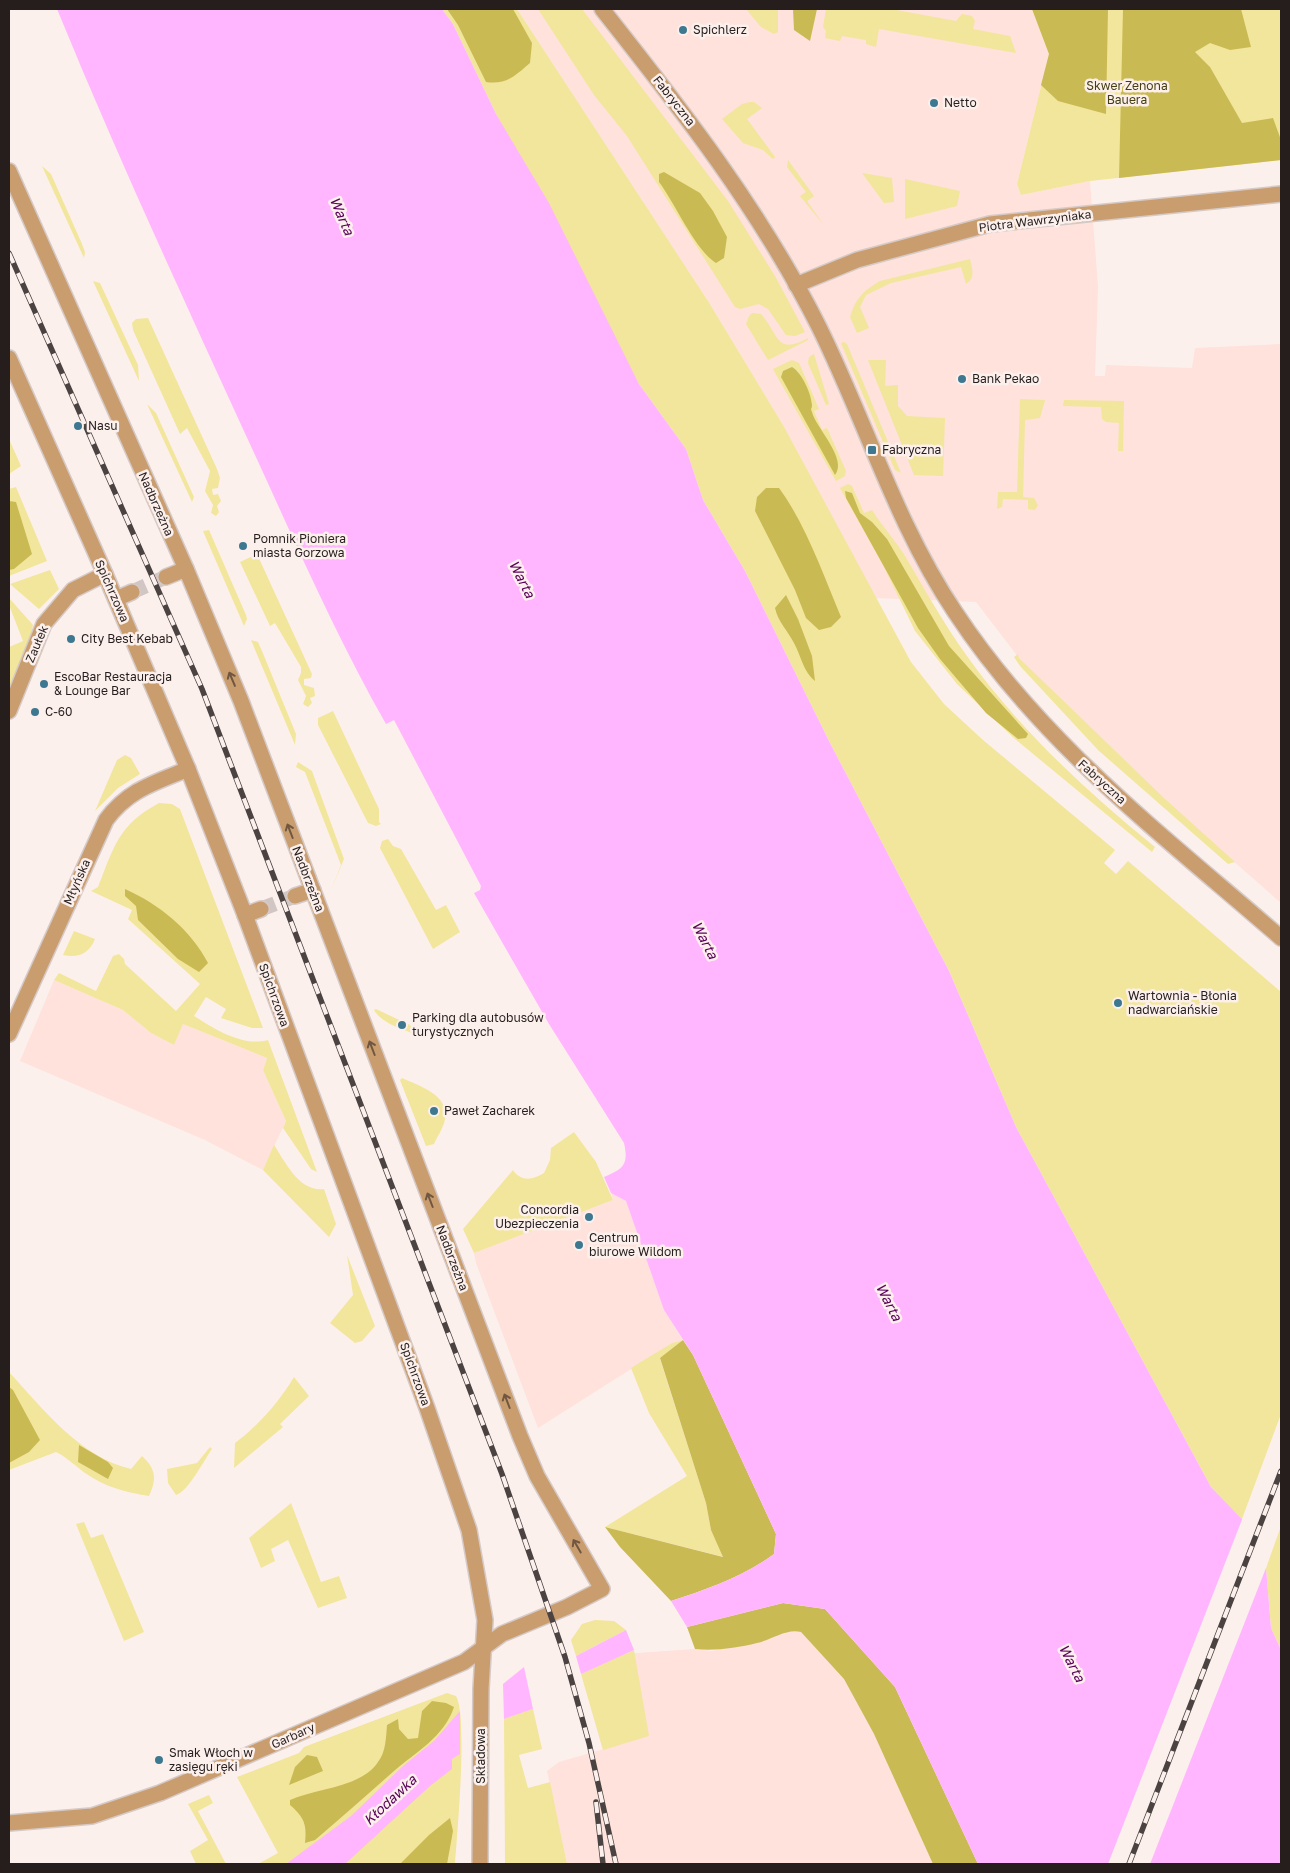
<svg xmlns="http://www.w3.org/2000/svg" width="1290" height="1873" viewBox="0 0 1290 1873" font-family="'Golos Text',sans-serif">
<rect width="100%" height="100%" fill="#fcf0ed"/>
<!-- built -->
<g fill="#fee2db">
<path d="M 517,9 L 1032,9 L 1049,54 L 1017,184 L 1021,195 L 1090,181 L 1098,287 L 1095,376 L 1105,376 L 1106,365 L 1192,368 L 1195,348 L 1281,344 L 1281,903 L 1144,783 L 1019,658 L 976,602 L 875,598 L 783,425 L 708,301 Z"/>
<path d="M 54,980 L 123,1010 L 151,1033 L 174,1045 L 183,1024 L 267,1058 L 263,1070 L 286,1121 L 263,1170 L 205,1140 L 20,1061 Z"/>
<path d="M 611,1193 L 626,1201 L 664,1310 L 683,1340 L 672,1343 L 538,1428 L 476,1263 L 474,1253 L 613,1200 Z"/>
<path d="M 795,1630 L 801,1632 L 844,1679 L 874,1734 L 933,1864 L 567,1864 L 547,1771 L 559,1762 L 638,1739 L 602,1747 L 580,1668 L 623,1654 L 695,1649 L 712,1651 Z"/>
</g>
<!-- green -->
<g fill="#f2e69c">
<path d="M 442,9 L 517,9 L 708,301 L 783,425 L 911,662 L 944,704 L 983,740 L 1115,850 L 1104,863 L 1116,874 L 1128,861 L 1281,992 L 1281,1414 L 1242,1519 L 1211,1487 L 1016,1127 L 949,971 L 830,743 L 745,571 L 703,500 L 686,449 L 639,384 L 496,114 L 453,24 Z"/>
<path d="M 538,9 L 582,9 L 728,201 L 775,276 L 805,332 L 795,336 L 786,335 L 768,309 L 759,304 L 740,309 L 735,307 L 627,136 L 594,95 Z"/>
<path d="M 746,9 L 778,9 L 778,32 L 774,34 L 761,27 Z"/>
<path d="M 826,9 L 891,9 L 956,21 L 962,14 L 972,16 L 975,21 L 973,29 L 1010,36 L 1016,53 L 879,29 L 876,47 L 866,44 L 866,40 L 842,36 L 840,41 L 825,38 L 826,31 L 823,27 Z"/>
<path d="M 1032,9 L 1281,9 L 1281,160 L 1090,181 L 1021,195 L 1017,184 L 1049,54 Z"/>
<path d="M 750,102 L 754,102 L 762,108 L 747,119 L 775,157 L 773,159 L 763,150 L 743,143 L 722,119 L 742,104 Z"/>
<path d="M 788,160 L 814,196 L 807,201 L 823,224 L 800,196 L 806,192 L 787,167 Z"/>
<path d="M 42,166 L 51,174 L 82,244 L 85,252 L 84,258 Z"/>
<path d="M 862,173 L 892,178 L 894,202 L 884,203 Z"/>
<path d="M 905,179 L 960,191 L 957,206 L 905,219 Z"/>
<path d="M 970,259 C 972,269 976,278 966,284 L 961,267 L 891,283 L 866,295 L 860,307 L 869,328 L 857,333 L 850,317 C 855,299 864,290 880,281 Z"/>
<path d="M 93,281 L 100,283 L 138,365 L 139,381 Z"/>
<path d="M 752,313 L 761,314 C 779,334 776,356 808,338 L 808,340 L 768,360 L 746,324 L 749,316 Z"/>
<path d="M 148,318 L 217,469 L 220,478 L 218,488 L 212,489 L 213,495 L 218,494 L 221,501 L 217,506 L 219,512 L 216,516 L 211,513 L 213,505 L 205,491 L 210,471 L 187,428 L 180,434 L 133,330 L 132,323 L 136,319 Z"/>
<path d="M 844,342 L 847,344 L 901,473 L 895,470 L 841,343 Z"/>
<path d="M 814,354 L 829,404 L 826,405 L 808,363 L 809,357 Z"/>
<path d="M 792,360 L 799,363 L 819,409 L 814,411 L 822,430 L 827,428 L 846,471 L 845,476 L 836,481 L 773,369 Z"/>
<path d="M 868,360 L 886,360 L 885,386 L 898,385 L 898,406 L 907,416 L 945,418 L 943,476 L 914,475 Z"/>
<path d="M 1020,399 L 1045,400 L 1040,418 L 1025,420 L 1023,497 L 1034,498 L 1038,505 L 1035,510 L 1028,509 L 1028,500 L 1003,499 L 1002,507 L 997,509 L 998,492 L 1017,492 Z"/>
<path d="M 1064,400 L 1124,401 L 1123,451 L 1118,451 L 1119,423 L 1106,422 L 1102,419 L 1101,407 L 1063,406 Z"/>
<path d="M 147,404 L 156,413 L 194,497 L 192,502 Z"/>
<path d="M 9,439 L 21,466 L 9,474 Z"/>
<path d="M 848,484 L 852,486 L 864,513 L 872,510 C 882,526 895,540 905,556 C 925,590 944,624 967,656 C 1019,729 1086,791 1155,847 L 1152,852 L 1015,739 L 957,684 L 915,631 L 883,565 L 840,488 Z"/>
<path d="M 16,487 L 47,561 L 9,576 L 9,489 Z"/>
<path d="M 209,530 L 246,615 L 247,619 L 244,626 L 203,531 Z"/>
<path d="M 257,554 L 312,674 L 311,678 L 304,679 L 304,685 L 314,688 L 315,696 L 310,698 L 312,703 L 308,707 L 303,704 L 306,696 L 298,680 L 301,673 L 301,667 L 275,623 L 270,626 L 240,562 Z"/>
<path d="M 50,570 L 59,589 L 39,609 L 10,584 Z"/>
<path d="M 9,598 L 33,625 L 29,645 L 9,694 L 9,647 L 23,641 L 9,605 Z"/>
<path d="M 251,640 L 258,642 L 262,651 L 296,734 L 295,745 Z"/>
<path d="M 1018,654 L 1019,658 L 1164,798 L 1235,862 L 1228,864 L 1098,750 L 1020,666 L 1014,657 Z"/>
<path d="M 333,711 L 379,809 L 379,822 L 381,824 L 376,826 L 368,823 L 318,725 L 318,718 Z"/>
<path d="M 125,755 L 131,758 L 140,774 L 118,788 L 95,811 L 117,760 Z"/>
<path d="M 298,762 L 312,771 L 344,859 L 330,893 L 341,865 L 305,772 L 296,767 Z"/>
<path d="M 159,803 L 172,804 L 180,809 L 263,1028 L 252,1028 L 221,1018 L 226,1009 L 206,997 L 194,1016 C 215,1029 242,1047 268,1040 L 317,1172 L 311,1169 L 283,1128 L 286,1121 L 263,1070 L 267,1058 L 183,1024 L 174,1045 L 151,1033 L 123,1010 L 54,980 L 59,973 L 96,991 L 113,956 L 119,954 L 124,959 L 125,964 L 176,1011 L 200,984 L 128,919 L 132,910 L 91,891 L 98,887 C 114,847 118,825 159,803 Z"/>
<path d="M 388,839 L 393,846 L 401,849 L 436,910 L 446,905 L 460,932 L 433,949 L 380,848 L 382,841 Z"/>
<path d="M 74,931 L 95,939 C 89,954 78,958 63,955 Z"/>
<path d="M 376,1009 L 410,1025 L 417,1035 C 403,1029 382,1024 374,1010 Z"/>
<path d="M 402,1078 C 419,1086 449,1094 445,1119 C 444,1127 437,1137 434,1144 L 426,1146 L 400,1080 Z"/>
<path d="M 574,1132 L 596,1162 L 613,1200 L 474,1253 L 463,1229 L 513,1170 C 521,1182 533,1180 544,1173 L 550,1160 L 551,1148 Z"/>
<path d="M 274,1145 C 286,1163 299,1192 324,1189 L 336,1224 L 329,1237 L 263,1170 Z"/>
<path d="M 347,1255 L 375,1326 L 362,1341 L 355,1343 L 330,1323 L 353,1295 Z"/>
<path d="M 683,1340 L 660,1359 L 706,1503 L 711,1530 L 724,1557 L 605,1527 L 687,1476 L 649,1413 L 631,1368 L 672,1343 Z"/>
<path d="M 9,1372 C 43,1409 80,1457 131,1469 L 142,1456 C 156,1469 157,1479 149,1496 C 125,1492 105,1487 85,1473 C 75,1466 68,1458 56,1452 L 9,1470 Z"/>
<path d="M 294,1377 L 309,1396 L 280,1424 L 283,1427 L 234,1468 L 235,1443 C 258,1426 279,1402 294,1377 Z"/>
<path d="M 210,1447 L 212,1449 C 204,1460 188,1492 176,1495 L 168,1483 L 167,1469 L 197,1463 Z"/>
<path d="M 291,1503 L 321,1582 L 339,1576 L 347,1598 L 318,1608 L 288,1540 L 271,1549 L 275,1561 L 261,1568 L 249,1538 Z"/>
<path d="M 84,1522 L 91,1538 L 103,1534 L 144,1632 L 124,1641 L 76,1524 Z"/>
<path d="M 1281,1526 L 1281,1650 L 1271,1628 L 1266,1568 Z"/>
<path d="M 595,1620 L 614,1621 L 626,1630 L 576,1656 L 571,1640 L 582,1624 Z"/>
<path d="M 634,1650 L 649,1736 L 603,1750 L 581,1674 Z"/>
<path d="M 447,1693 L 456,1696 C 468,1716 457,1835 455,1864 L 258,1864 L 278,1853 L 237,1777 L 299,1753 L 304,1747 Z"/>
<path d="M 533,1709 L 542,1749 L 519,1755 L 528,1788 L 550,1782 L 567,1864 L 505,1864 L 504,1719 Z"/>
<path d="M 209,1795 L 213,1803 L 198,1811 L 226,1864 L 196,1864 L 190,1851 L 208,1840 L 188,1804 Z"/>
</g>
<!-- forest -->
<g fill="#caba54">
<path d="M 447,9 L 513,9 L 532,43 L 530,63 C 515,76 506,85 486,82 L 458,25 Z"/>
<path d="M 793,9 L 817,9 L 810,41 L 794,30 Z"/>
<path d="M 1032,9 L 1108,9 L 1106,114 L 1058,101 L 1041,85 L 1049,54 Z"/>
<path d="M 1123,9 L 1241,9 L 1251,47 L 1230,50 L 1210,43 L 1195,52 L 1210,67 L 1242,123 L 1273,118 L 1281,140 L 1281,160 L 1119,178 Z"/>
<path d="M 664,172 L 700,193 L 713,211 L 727,237 L 724,258 L 716,263 C 695,250 675,203 659,182 L 659,174 Z"/>
<path d="M 792,367 C 802,373 811,393 812,405 C 812,410 810,407 812,412 C 816,428 848,459 835,475 L 781,377 L 783,371 Z"/>
<path d="M 766,488 L 779,488 C 805,523 824,576 841,617 L 831,627 L 819,630 L 806,618 L 795,590 L 755,511 L 757,497 Z"/>
<path d="M 845,491 L 852,493 L 860,513 L 872,522 L 887,539 L 949,646 L 1028,734 L 1026,738 L 1018,739 L 986,713 L 940,659 L 918,628 L 846,498 Z"/>
<path d="M 9,501 L 16,502 L 32,554 L 14,569 L 9,570 Z"/>
<path d="M 786,595 L 798,619 L 812,656 L 815,681 C 804,673 801,656 794,643 C 788,631 778,622 775,608 Z"/>
<path d="M 125,889 C 159,904 191,930 208,963 L 199,972 L 178,959 L 138,920 L 136,906 L 125,896 Z"/>
<path d="M 683,1340 L 693,1355 L 776,1534 L 774,1554 C 743,1577 707,1589 671,1601 L 620,1547 L 605,1527 L 723,1557 L 711,1530 L 706,1503 L 660,1358 Z"/>
<path d="M 9,1387 L 13,1390 L 40,1440 L 29,1452 L 9,1463 Z"/>
<path d="M 79,1445 L 108,1462 L 113,1468 L 108,1479 L 78,1462 Z"/>
<path d="M 783,1603 L 825,1609 L 895,1687 L 978,1864 L 933,1864 L 874,1734 L 844,1679 L 801,1632 C 787,1628 771,1640 757,1643 C 737,1648 715,1651 695,1649 L 687,1627 Z"/>
<path d="M 432,1701 L 446,1703 L 454,1707 C 444,1737 416,1752 394,1771 C 368,1794 342,1817 315,1840 L 305,1843 C 307,1824 304,1817 290,1805 L 290,1800 C 316,1788 361,1788 378,1762 C 386,1752 386,1737 387,1725 L 398,1719 L 399,1729 L 408,1739 L 418,1738 L 422,1711 Z"/>
<path d="M 307,1755 L 317,1757 L 323,1771 L 289,1785 L 295,1767 Z"/>
<path d="M 450,1818 L 453,1831 L 447,1864 L 400,1864 L 429,1835 Z"/>
</g>
<!-- water -->
<g fill="#ffb6fe">
<path d="M 57,9 L 442,9 L 453,24 L 496,114 L 549,203 L 639,384 L 686,449 L 703,500 L 745,571 L 830,743 L 949,971 L 1016,1127 L 1211,1487 L 1242,1519 L 1266,1568 L 1271,1628 L 1281,1650 L 1281,1864 L 978,1864 L 895,1687 L 825,1609 L 783,1603 L 687,1627 L 671,1601 C 707,1589 743,1577 774,1554 L 776,1534 L 693,1355 L 664,1310 L 626,1201 L 611,1193 L 604,1177 C 623,1169 629,1165 624,1143 L 549,1024 L 474,893 L 480,890 L 481,886 L 394,720 L 386,724 C 332,629 289,528 243,429 C 179,289 115,151 57,9 Z"/>
<path d="M 626,1630 L 634,1650 L 581,1674 L 576,1656 Z"/>
<path d="M 524,1667 L 533,1709 L 504,1719 L 503,1684 Z"/>
<path d="M 460,1711 L 460,1754 L 452,1759 L 452,1769 L 430,1786 L 345,1864 L 286,1864 L 351,1816 L 403,1766 L 434,1741 Z"/>
</g>
<!-- pier -->
<path fill="#fcf0ed" d="M 1243,1517 L 1267,1565 L 1266,1568 L 1150,1864 L 1108,1864 Z"/>
<g fill="none" stroke-linecap="round" stroke-linejoin="round">
<!-- minor-tunnel -->
<g stroke="#d1c6c3" stroke-width="15" stroke-dasharray="15 8" stroke-linecap="butt">
<path d="M 132,592 L 166,577"/>
<path d="M 261,909 L 295,896"/>
</g>
<!-- minor casing -->
<g stroke="#d5cac7" stroke-width="18">
<g id="minor">
<path d="M 602,9 C 682,110 761,211 819,327 C 866,422 896,524 955,612 C 1042,744 1164,836 1281,938"/>
<path d="M 9,171 L 186,569 L 241,701 L 520,1436 L 537,1476 L 602,1589 L 567,1607 L 502,1634 L 464,1662 L 160,1793 L 92,1816 L 9,1823"/>
<path d="M 796,285 L 857,260 L 990,224 L 1281,194"/>
<path d="M 9,358 L 105,574 L 188,769 L 245,915 L 427,1408 L 469,1530 L 485,1620 L 481,1689 L 480,1864"/>
<path d="M 166,577 L 186,569"/>
<path d="M 116,599 L 132,592"/>
<path d="M 9,711 L 44,624 L 73,590 L 105,574"/>
<path d="M 295,896 L 313,890"/>
<path d="M 245,915 L 261,909"/>
<path d="M 9,1034 L 106,820 C 128,790 154,783 188,769"/>
</g>
</g>
<!-- minor -->
<use href="#minor" stroke="#ca9d6e" stroke-width="15"/>
<!-- rail casing -->
<g stroke="#4b4341" stroke-width="5.5">
<g id="rail">
<path d="M 9,253 L 202,689 L 502,1474 L 565,1657 L 589,1743 L 616,1864"/>
<path d="M 596,1802 L 603,1864"/>
<path d="M 1129,1864 L 1281,1471"/>
</g>
</g>
<!-- rail -->
<use href="#rail" stroke="#fcf0ed" stroke-width="4" stroke-dasharray="11" stroke-linecap="butt"/>
</g>
<!-- one-way arrows -->
<defs><path id="oneway-shaft" d="M-6 0H5M1.5-3L5.5 0L1.5 3" fill="none" stroke-width="1.6" stroke-linecap="round" stroke-linejoin="round" transform="scale(1.25)"/></defs>
<g stroke="#6f5741">
<use href="#oneway-shaft" transform="translate(232 679) rotate(-113)"/>
<use href="#oneway-shaft" transform="translate(290 831) rotate(-111)"/>
<use href="#oneway-shaft" transform="translate(372 1048) rotate(-111)"/>
<use href="#oneway-shaft" transform="translate(430 1200) rotate(-111)"/>
<use href="#oneway-shaft" transform="translate(507 1401) rotate(-111)"/>
<use href="#oneway-shaft" transform="translate(577 1546) rotate(-120)"/>
</g>
<!-- markers -->
<g fill="#3d7890" stroke="#fcf0ed" stroke-width="2">
<circle cx="683" cy="30" r="5"/>
<circle cx="934" cy="103" r="5"/>
<circle cx="962" cy="379" r="5"/>
<circle cx="78" cy="426" r="5"/>
<rect x="867" y="445" width="10" height="10" rx="2.5"/>
<circle cx="243" cy="546" r="5"/>
<circle cx="71" cy="639" r="5"/>
<circle cx="44" cy="684" r="5"/>
<circle cx="35" cy="712" r="5"/>
<circle cx="1118" cy="1003" r="5"/>
<circle cx="402" cy="1025" r="5"/>
<circle cx="434" cy="1111" r="5"/>
<circle cx="589" cy="1217" r="5"/>
<circle cx="579" cy="1245" r="5"/>
<circle cx="159" cy="1760" r="5"/>
</g>
<g text-anchor="middle" stroke-width="5" stroke-linejoin="round" paint-order="stroke">
<!-- poi labels -->
<g font-size="12" fill="#251e1c" stroke="#fcf0ed" text-anchor="start">
<text x="693" y="34">Spichlerz</text>
<text x="944" y="107">Netto</text>
<text x="972" y="383">Bank Pekao</text>
<text x="88" y="430">Nasu</text>
<text x="882" y="454">Fabryczna</text>
<text x="253" y="543">Pomnik Pioniera<tspan x="253" dy="14">miasta Gorzowa</tspan></text>
<text x="81" y="643">City Best Kebab</text>
<text x="54" y="681">EscoBar Restauracja<tspan x="54" dy="14">&amp; Lounge Bar</tspan></text>
<text x="45" y="716">C-60</text>
<text x="1128" y="1000">Wartownia - Błonia<tspan x="1128" dy="14">nadwarciańskie</tspan></text>
<text x="412" y="1022">Parking dla autobusów<tspan x="412" dy="14">turystycznych</tspan></text>
<text x="444" y="1115">Paweł Zacharek</text>
<text x="579" y="1214" text-anchor="end">Concordia<tspan x="579" dy="14">Ubezpieczenia</tspan></text>
<text x="589" y="1242">Centrum<tspan x="589" dy="14">biurowe Wildom</tspan></text>
<text x="169" y="1757">Smak Włoch w<tspan x="169" dy="14">zasięgu ręki</tspan></text>
</g>
<!-- park labels -->
<g font-size="12" fill="#443e12" stroke="#fcf0ed">
<text x="1127" y="90">Skwer Zenona<tspan x="1127" dy="14">Bauera</tspan></text>
</g>
<!-- street labels -->
<g font-size="12" fill="#251e1c" stroke="#fcf0ed">
<text transform="translate(674 101) rotate(52)" y="4">Fabryczna</text>
<text transform="translate(1035 221) rotate(-7)" y="4">Piotra Wawrzyniaka</text>
<text transform="translate(156 504) rotate(66)" y="4">Nadbrzeżna</text>
<text transform="translate(112 591) rotate(66)" y="4">Spichrzowa</text>
<text transform="translate(37 644) rotate(-67)" y="4">Zaułek</text>
<text transform="translate(1102 782) rotate(42)" y="4">Fabryczna</text>
<text transform="translate(308 879) rotate(69)" y="4">Nadbrzeżna</text>
<text transform="translate(77 882) rotate(-66)" y="4">Młyńska</text>
<text transform="translate(274 995) rotate(70)" y="4">Spichrzowa</text>
<text transform="translate(452 1258) rotate(69)" y="4">Nadbrzeżna</text>
<text transform="translate(415 1374) rotate(70)" y="4">Spichrzowa</text>
<text transform="translate(293 1736) rotate(-24)" y="4">Garbary</text>
<text transform="translate(481 1756) rotate(-90)" y="4">Składowa</text>
</g>
<!-- water labels -->
<g font-size="14" font-style="italic" fill="#59005b" stroke="#fcf0ed">
<text transform="translate(342 216) rotate(67)" y="5">Warta</text>
<text transform="translate(522 579) rotate(63)" y="5">Warta</text>
<text transform="translate(705 940) rotate(63)" y="5">Warta</text>
<text transform="translate(889 1302) rotate(63)" y="5">Warta</text>
<text transform="translate(1072 1663) rotate(63)" y="5">Warta</text>
<text transform="translate(390 1800) rotate(-43)" y="5">Kłodawka</text>
</g>
</g>
<!-- border -->
<rect width="1290" height="1873" fill="none" stroke="#251e1c" stroke-width="20"/>
</svg>
